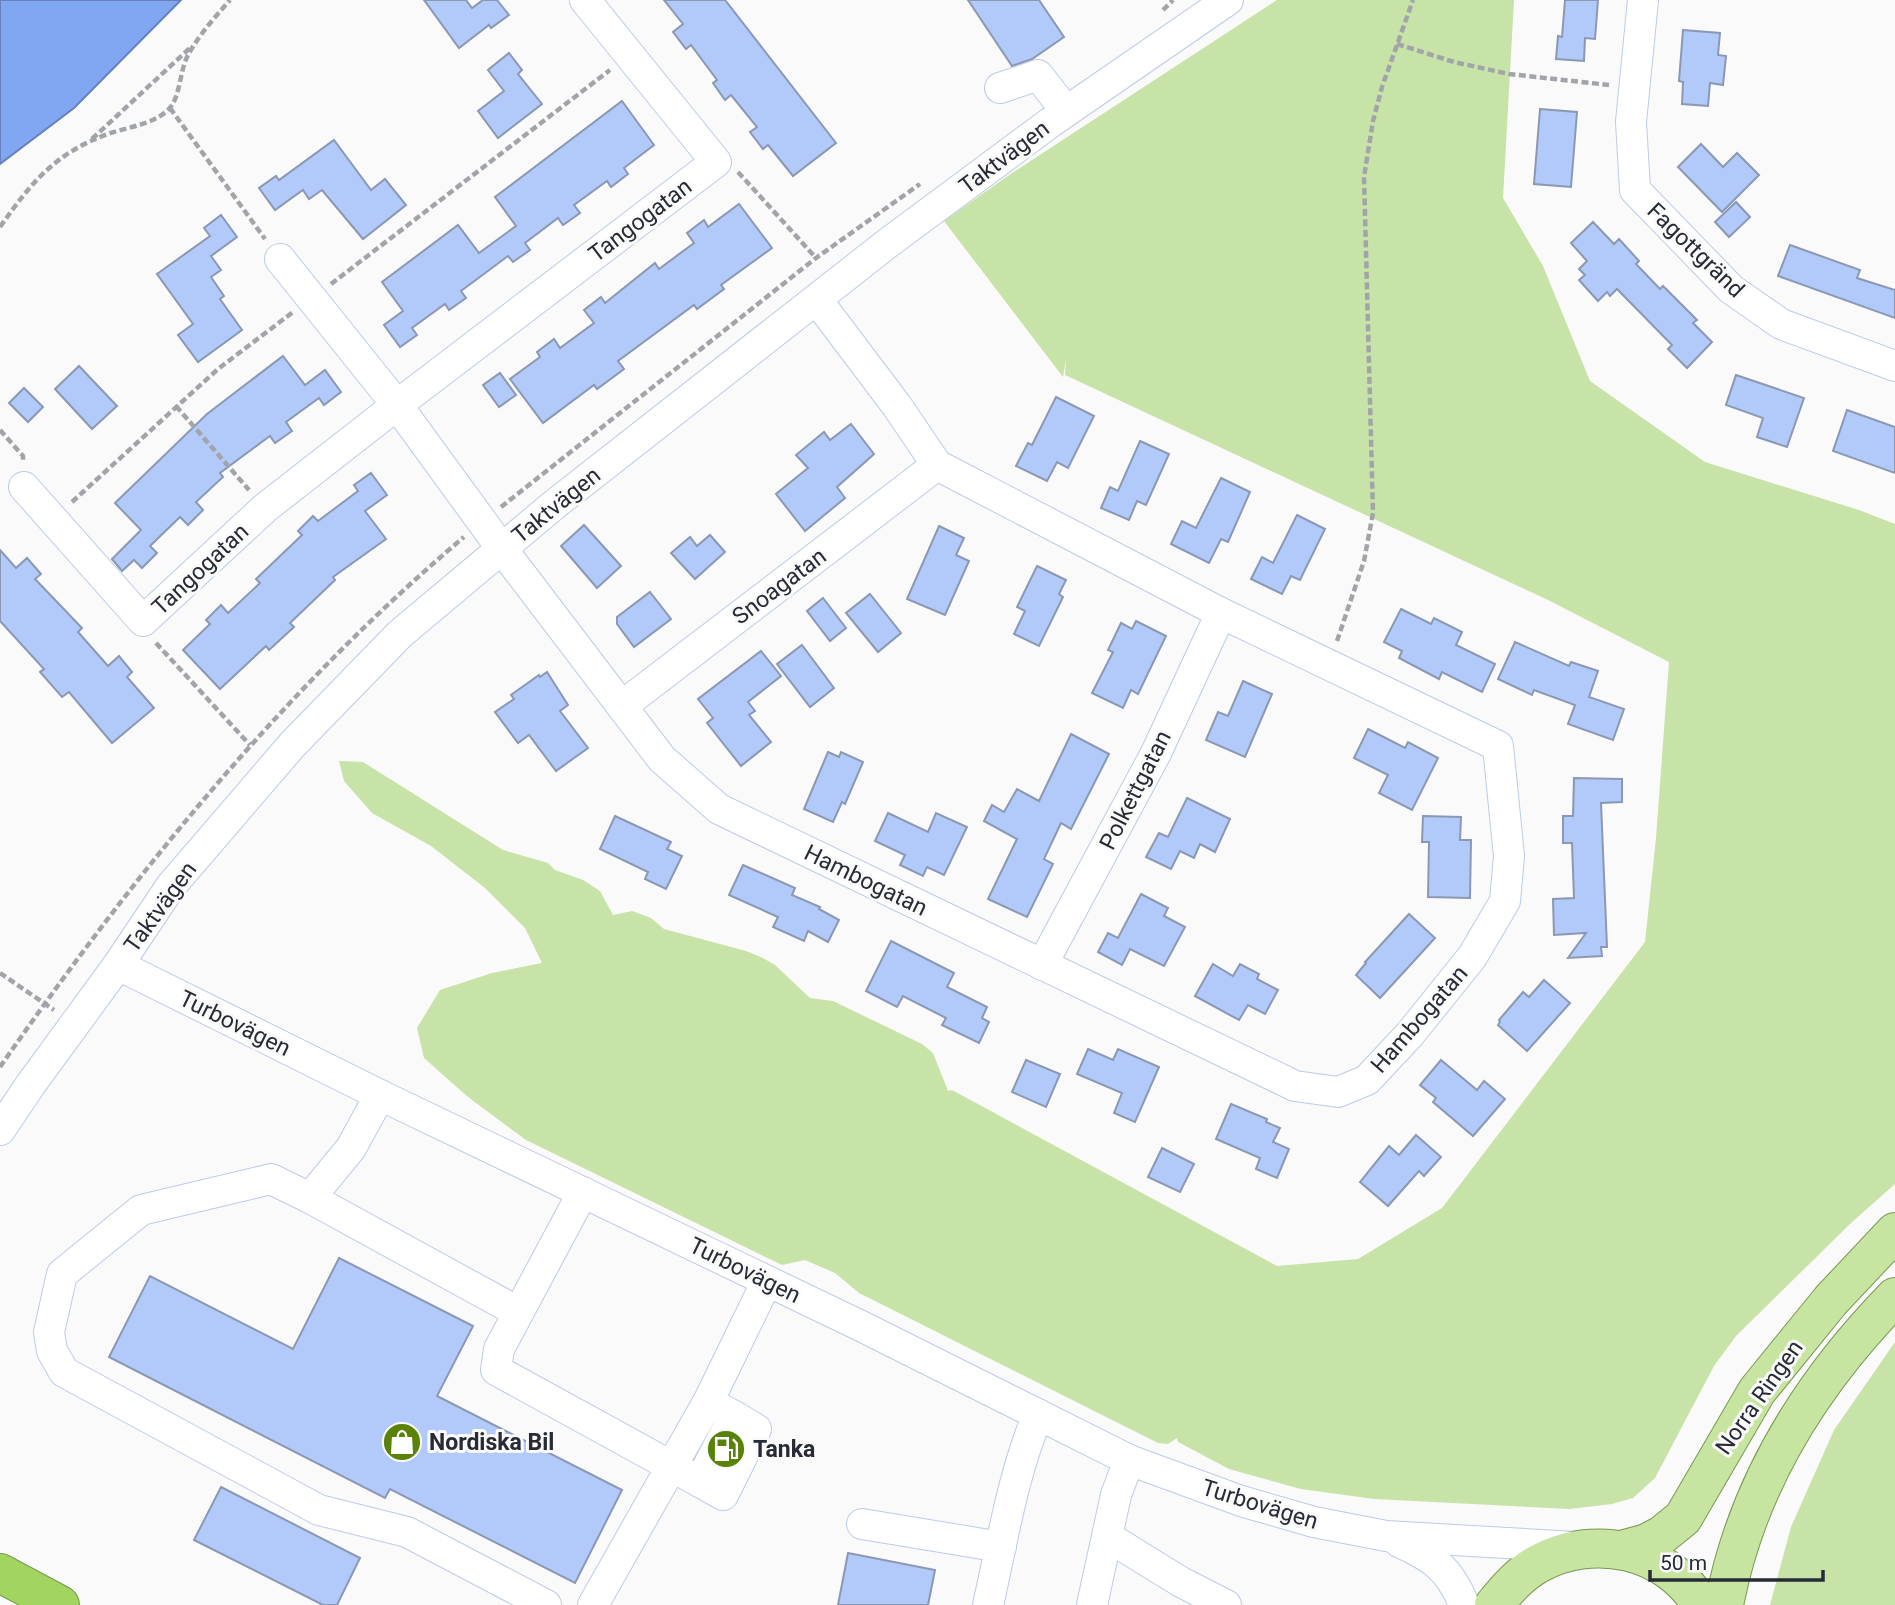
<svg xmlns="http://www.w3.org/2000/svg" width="1895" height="1605" viewBox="0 0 1895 1605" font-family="Roboto,sans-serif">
<rect width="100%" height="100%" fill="#fafafa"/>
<!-- green -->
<g fill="#c7e3a8">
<path d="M 1277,0 L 1514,0 L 1503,198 L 1543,266 L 1590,381 L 1705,462 L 1859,510 L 1895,524 L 1895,1184 L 1851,1223 L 1736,1336 L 1714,1366 L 1655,1478 L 1633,1498 L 1612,1504 L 1569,1509 L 1374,1499 L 1301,1489 L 1229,1469 L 1178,1442 L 1177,1438 L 1168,1444 L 1158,1443 L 859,1293 L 835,1273 L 805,1260 L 782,1265 L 526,1140 L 468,1097 L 424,1058 L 417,1028 L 440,990 L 492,973 L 542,963 L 525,928 L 485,888 L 431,846 L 372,813 L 344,781 L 339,761 L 363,762 L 503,850 L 548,863 L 555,870 L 583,880 L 600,891 L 613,915 L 632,911 L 651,918 L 664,929 L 746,951 L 763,958 L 775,965 L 810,998 L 833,1001 L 922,1044 L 933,1053 L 948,1091 L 952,1090 L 1277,1266 L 1358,1259 L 1442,1208 L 1645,942 L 1656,838 L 1669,662 L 1548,600 L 1065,375 L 1066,359 L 1063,377 L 944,221 L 1012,173 Z"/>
<path d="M 1895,1342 L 1895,1605 L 1770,1605 L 1791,1527 L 1834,1430 Z"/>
</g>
<!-- water -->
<path fill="#81a6f2" stroke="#6681ba" stroke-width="2" d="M 0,0 L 181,0 L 74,108 L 0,164 Z"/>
<!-- building -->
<g fill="#b2caf9" stroke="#8a98b3" stroke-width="2">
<path d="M 424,0 L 466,0 L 472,8 L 483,0 L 497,0 L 509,15 L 491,28 L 489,25 L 459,48 Z"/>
<path d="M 664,0 L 725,0 L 836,143 L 793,176 L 768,145 L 763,149 L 750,132 L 757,127 L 731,95 L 725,100 L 713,83 L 717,80 L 691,45 L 686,49 L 673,32 L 683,24 Z"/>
<path d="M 968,0 L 1039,0 L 1064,37 L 1032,59 L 1012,66 Z"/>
<path d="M 1565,0 L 1598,0 L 1595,39 L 1585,38 L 1584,61 L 1556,59 L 1558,36 L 1562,37 Z"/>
<path d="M 1683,30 L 1720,33 L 1718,55 L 1726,56 L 1723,85 L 1710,83 L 1708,106 L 1682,104 L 1683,82 L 1679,81 Z"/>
<path d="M 509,53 L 522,70 L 518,74 L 542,104 L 498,138 L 478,111 L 504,91 L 488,70 Z"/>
<path d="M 622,101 L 654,145 L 624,168 L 628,174 L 611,187 L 607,181 L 574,205 L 580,213 L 563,225 L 558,218 L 525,243 L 530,250 L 513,262 L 508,256 L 461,291 L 466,298 L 449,310 L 445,304 L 412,328 L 417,335 L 400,347 L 384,325 L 403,311 L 382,282 L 458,225 L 479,253 L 516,226 L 495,197 Z"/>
<path d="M 1540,109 L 1577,112 L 1571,187 L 1534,184 Z"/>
<path d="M 334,140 L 371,190 L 385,179 L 406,205 L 363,239 L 322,190 L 309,199 L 303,190 L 275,210 L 259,188 L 276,176 L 279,180 Z"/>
<path d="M 1701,144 L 1723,167 L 1737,153 L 1759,175 L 1722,212 L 1678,167 Z"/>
<path d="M 1736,202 L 1750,217 L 1729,237 L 1715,222 Z"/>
<path d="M 739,204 L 772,248 L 721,285 L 724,289 L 697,309 L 694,305 L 618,361 L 624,369 L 597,389 L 594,385 L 543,423 L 510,379 L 540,357 L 537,352 L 554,339 L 560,348 L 594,323 L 584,310 L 601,297 L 605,303 L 655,263 L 659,269 L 694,243 L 687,233 L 704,220 L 708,227 Z"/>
<path d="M 221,215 L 237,237 L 211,256 L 221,270 L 211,277 L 224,296 L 220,299 L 242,330 L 198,362 L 178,335 L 193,324 L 157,274 L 210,236 L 204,228 Z"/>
<path d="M 1593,222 L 1614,244 L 1619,239 L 1639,261 L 1636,264 L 1660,289 L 1663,286 L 1697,320 L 1693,323 L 1712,342 L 1687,368 L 1668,349 L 1672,345 L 1617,289 L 1610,296 L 1607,292 L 1598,301 L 1579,280 L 1585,275 L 1579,269 L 1587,261 L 1571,243 Z"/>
<path d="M 1790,245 L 1860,270 L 1857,278 L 1895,290 L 1895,318 L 1778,276 Z"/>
<path d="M 283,356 L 305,385 L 325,370 L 341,392 L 324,405 L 319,398 L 286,422 L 292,431 L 275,443 L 270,436 L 220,473 L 223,477 L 196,502 L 203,510 L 188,525 L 180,517 L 150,546 L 157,553 L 142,568 L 134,560 L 122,571 L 112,559 L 141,530 L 115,503 L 207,414 Z"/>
<path d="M 79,366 L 117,406 L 92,429 L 55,389 Z"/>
<path d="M 500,373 L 516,395 L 499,407 L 483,385 Z"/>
<path d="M 1736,375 L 1804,398 L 1787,447 L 1757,437 L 1763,418 L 1726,405 Z"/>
<path d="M 24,388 L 43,407 L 28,422 L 9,403 Z"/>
<path d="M 1056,397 L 1094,416 L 1068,468 L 1057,462 L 1047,481 L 1016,466 L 1028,443 L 1032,445 Z"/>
<path d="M 1847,410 L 1895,427 L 1895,473 L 1833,451 Z"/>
<path d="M 851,424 L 874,454 L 837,487 L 845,498 L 805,531 L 776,494 L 808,468 L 796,455 L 824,432 L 830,440 Z"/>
<path d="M 1140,441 L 1169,454 L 1146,505 L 1137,501 L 1129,520 L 1101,508 L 1110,487 L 1118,491 Z"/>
<path d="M 371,473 L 387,495 L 365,511 L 386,539 L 333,577 L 335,580 L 290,623 L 294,627 L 269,650 L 266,646 L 220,689 L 183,650 L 210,624 L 206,620 L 221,605 L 228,613 L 260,583 L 256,579 L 302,535 L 298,531 L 313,516 L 318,521 L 358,491 L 354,485 Z"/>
<path d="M 1221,478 L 1250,492 L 1228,542 L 1221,539 L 1209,563 L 1171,544 L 1182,521 L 1196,528 Z"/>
<path d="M 1297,515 L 1325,529 L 1300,580 L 1291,576 L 1282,594 L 1251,579 L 1262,557 L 1273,563 Z"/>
<path d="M 584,525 L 621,566 L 597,588 L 561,546 Z"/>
<path d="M 939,526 L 964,538 L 956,555 L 969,561 L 945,615 L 907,599 Z"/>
<path d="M 710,535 L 725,552 L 695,579 L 671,553 L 690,537 L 697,546 Z"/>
<path d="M 0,550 L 16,568 L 27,558 L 41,574 L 35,579 L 82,628 L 78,632 L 108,666 L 119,656 L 132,672 L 127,677 L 154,708 L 112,743 L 69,692 L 62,697 L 40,672 L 44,669 L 0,621 Z"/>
<path d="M 1037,566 L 1066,580 L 1059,594 L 1063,597 L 1039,646 L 1014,634 L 1025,611 L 1017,607 Z"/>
<path d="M 650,592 L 671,619 L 634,647 L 617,624 L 617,617 Z"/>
<path d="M 870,594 L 901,633 L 878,652 L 846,613 Z"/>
<path d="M 823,598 L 846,628 L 830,641 L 807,611 Z"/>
<path d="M 1401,609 L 1431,624 L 1434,618 L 1462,632 L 1456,645 L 1495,664 L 1482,692 L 1442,672 L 1439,679 L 1399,658 L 1402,651 L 1384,642 Z"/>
<path d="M 1136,621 L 1166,636 L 1138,694 L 1131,690 L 1123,708 L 1092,693 L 1113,652 L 1108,650 L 1121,623 L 1132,629 Z"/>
<path d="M 1515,642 L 1569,666 L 1571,662 L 1598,671 L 1589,697 L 1624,709 L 1613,740 L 1568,724 L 1575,705 L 1534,690 L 1532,695 L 1498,679 Z"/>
<path d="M 802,645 L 834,688 L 810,707 L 777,664 Z"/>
<path d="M 761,651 L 781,676 L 748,702 L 755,711 L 749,715 L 771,742 L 741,766 L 707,723 L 713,718 L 698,699 Z"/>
<path d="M 547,672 L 568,705 L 560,711 L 588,748 L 556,771 L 529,735 L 518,743 L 495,712 L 514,699 L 511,695 L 539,675 L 540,677 Z"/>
<path d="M 1243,681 L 1272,694 L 1245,757 L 1206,740 L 1218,712 L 1228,716 Z"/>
<path d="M 1368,729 L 1405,748 L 1408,742 L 1438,758 L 1412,810 L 1379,793 L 1388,775 L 1354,758 Z"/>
<path d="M 1071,734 L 1109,754 L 1071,829 L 1061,823 L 1044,859 L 1053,864 L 1027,917 L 988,899 L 1017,839 L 984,821 L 992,805 L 1004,812 L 1017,789 L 1039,801 Z"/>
<path d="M 828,752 L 839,757 L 841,752 L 863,762 L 845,804 L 842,802 L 833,822 L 804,809 Z"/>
<path d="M 1574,778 L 1622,779 L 1622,802 L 1601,803 L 1607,947 L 1601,947 L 1602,956 L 1568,958 L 1586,933 L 1554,935 L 1553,899 L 1574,898 L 1572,843 L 1563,843 L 1563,816 L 1573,816 Z"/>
<path d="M 1187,798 L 1230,819 L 1215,852 L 1200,844 L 1194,858 L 1180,851 L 1171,869 L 1146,857 L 1159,833 L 1168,837 Z"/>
<path d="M 888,813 L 928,832 L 936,813 L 967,827 L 944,875 L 927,867 L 923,876 L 900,865 L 905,855 L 875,841 Z"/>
<path d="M 615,816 L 671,842 L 667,849 L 682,856 L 666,889 L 645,879 L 648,872 L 600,849 Z"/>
<path d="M 1423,816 L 1461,817 L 1460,840 L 1471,840 L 1470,898 L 1428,897 L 1429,842 L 1422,842 Z"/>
<path d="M 743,865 L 795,888 L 792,895 L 820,907 L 819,909 L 839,920 L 828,942 L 808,931 L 804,941 L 773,927 L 778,917 L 729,895 Z"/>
<path d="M 1141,894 L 1168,908 L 1164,916 L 1185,927 L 1164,966 L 1130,949 L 1122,965 L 1098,952 L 1108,933 L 1118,938 Z"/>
<path d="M 1409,914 L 1435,938 L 1380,998 L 1356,975 L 1366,963 L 1365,962 Z"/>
<path d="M 891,941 L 954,973 L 947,987 L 987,1007 L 982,1018 L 989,1022 L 979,1043 L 942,1025 L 946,1018 L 903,996 L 897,1007 L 866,991 Z"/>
<path d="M 1213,964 L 1233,976 L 1240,964 L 1259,974 L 1257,979 L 1278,990 L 1265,1014 L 1248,1005 L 1239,1020 L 1195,996 Z"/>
<path d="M 1544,980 L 1570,1003 L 1527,1051 L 1498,1025 L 1500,1022 L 1499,1020 L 1523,992 L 1529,997 Z"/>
<path d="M 1088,1049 L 1113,1060 L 1118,1049 L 1159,1067 L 1135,1122 L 1114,1113 L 1122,1093 L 1077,1074 Z"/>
<path d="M 1026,1060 L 1060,1074 L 1046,1107 L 1012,1092 Z"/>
<path d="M 1441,1060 L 1477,1090 L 1484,1081 L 1505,1099 L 1473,1136 L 1433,1102 L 1436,1098 L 1420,1085 Z"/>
<path d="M 1231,1104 L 1267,1119 L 1266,1122 L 1280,1128 L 1273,1142 L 1289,1149 L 1277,1178 L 1256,1169 L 1260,1158 L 1216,1139 Z"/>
<path d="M 1416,1135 L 1441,1157 L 1424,1176 L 1419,1171 L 1388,1206 L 1360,1182 L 1389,1146 L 1399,1155 Z"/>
<path d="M 1162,1148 L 1194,1164 L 1180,1192 L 1148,1177 Z"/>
<path d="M 339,1258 L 473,1326 L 437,1396 L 622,1490 L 575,1583 L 390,1489 L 385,1498 L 109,1357 L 150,1276 L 293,1349 Z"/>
<path d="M 221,1487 L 360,1558 L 337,1605 L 323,1605 L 194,1540 Z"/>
<path d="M 848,1553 L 935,1570 L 928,1605 L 838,1605 Z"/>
</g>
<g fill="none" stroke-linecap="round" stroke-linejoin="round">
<!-- minor casing -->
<g stroke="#bccbe7" stroke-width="32">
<g id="minor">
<path d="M 1643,0 L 1631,122 L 1635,190 L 1731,289 L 1781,324 L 1895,366"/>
<path d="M 1000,88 L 1038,75 L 1066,111"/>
<path d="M 280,259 L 397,405 L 502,549 L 662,759 L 719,809 L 1295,1086 L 1338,1092 L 1367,1080 L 1410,1034 L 1472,957 L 1505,901 L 1509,856 L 1498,746 L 1221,613 L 937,465 L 897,406 L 817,300"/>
<path d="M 24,487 L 143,621 L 265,508 L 397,405 L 716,162 L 585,0"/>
<path d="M 622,706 L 937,465"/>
<path d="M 118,965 L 380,1095 L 861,1326 L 1129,1460 L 1241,1501 L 1314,1522 L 1386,1536 L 1575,1547"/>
<path d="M 1042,965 L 1156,753 L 1221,613"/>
<path d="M 380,1095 L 351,1148 L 310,1198 L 271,1179 L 141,1210 L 62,1274 L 49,1332 L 52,1351 L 64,1372 L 319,1510 L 407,1532 L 546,1605"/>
<path d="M 0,1130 L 31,1084 L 118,965 L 171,886 L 292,745 L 400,634 L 555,504 L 888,243 L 1051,122 L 1228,0"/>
<path d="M 583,1192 L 499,1349 L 496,1370 L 700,1482 L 734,1416 L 708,1402"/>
<path d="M 310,1198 L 518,1312"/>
<path d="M 700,1482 L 723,1495 L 756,1429 L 734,1416"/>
<path d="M 862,1524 L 1001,1547"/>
<path d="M 1108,1537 L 1181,1582 L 1226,1605"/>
<path d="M 1399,1542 C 1433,1557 1450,1569 1464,1605"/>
<path d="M 593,1605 L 708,1402 L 767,1281"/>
<path d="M 988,1605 C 1003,1539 1012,1478 1038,1414"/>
<path d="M 1092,1605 L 1116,1495 L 1129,1460"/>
</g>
</g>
<!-- major casing -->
<g stroke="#779951" stroke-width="40">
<g id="major">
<path d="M 1621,1550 L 1647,1543 L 1662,1535 L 1683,1518 L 1757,1391 L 1831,1300 L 1895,1232"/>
<path d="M 1494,1605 C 1507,1589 1520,1574 1538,1564 C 1594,1533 1668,1549 1701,1605"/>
<path d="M 1724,1605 C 1747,1484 1810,1384 1895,1297"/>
</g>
</g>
<!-- highway casing -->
<g stroke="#779951" stroke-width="40">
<path id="highway" d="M 0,1573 L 60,1605"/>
</g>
<!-- path -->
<g stroke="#a1a4a8" stroke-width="4.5" stroke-dasharray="7 3.5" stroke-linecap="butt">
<path d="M 1163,10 L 1173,0"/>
<path d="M 1397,44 L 1454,62 L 1509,74 L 1609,85"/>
<path d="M 170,108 L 265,239"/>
<path d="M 92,139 L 191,47"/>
<path d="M 738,172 L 817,259"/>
<path d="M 0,227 C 31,183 55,153 108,134 C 127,127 152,125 168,110 C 181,97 179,72 188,55 C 199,35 215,17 230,0"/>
<path d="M 331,284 L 610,70"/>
<path d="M 176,406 L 249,490"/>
<path d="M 0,430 L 23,456 L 23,463"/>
<path d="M 72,502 L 218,369 L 293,312"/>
<path d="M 501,507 L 816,258 L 920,184"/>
<path d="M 1337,641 L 1364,561 L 1373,513 L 1364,177 L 1373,121 L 1382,87 L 1413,0"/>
<path d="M 156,643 L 250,745"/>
<path d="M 0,973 L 54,1010"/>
<path d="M 0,1067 C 135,873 283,690 464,537"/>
</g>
<!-- minor -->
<use href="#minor" stroke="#fff" stroke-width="30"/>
<!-- major -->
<use href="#major" stroke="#c7e5a0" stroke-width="38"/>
<!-- highway -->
<use href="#highway" stroke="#a2d460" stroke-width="38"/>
</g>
<!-- icons -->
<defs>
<g id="shop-disc" transform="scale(2.0125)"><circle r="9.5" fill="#598209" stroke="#fafafa"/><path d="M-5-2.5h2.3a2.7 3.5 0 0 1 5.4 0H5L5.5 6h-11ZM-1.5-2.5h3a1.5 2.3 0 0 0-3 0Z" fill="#fff"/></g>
<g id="fuel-disc" transform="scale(2.0125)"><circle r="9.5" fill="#598209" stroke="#fafafa"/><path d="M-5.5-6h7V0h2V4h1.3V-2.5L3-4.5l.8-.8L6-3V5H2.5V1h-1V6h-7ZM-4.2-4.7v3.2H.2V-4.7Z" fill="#fff"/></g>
</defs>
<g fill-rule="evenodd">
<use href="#shop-disc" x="402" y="1442"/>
<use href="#fuel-disc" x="726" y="1449"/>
</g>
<g text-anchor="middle" stroke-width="6" stroke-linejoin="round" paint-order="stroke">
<!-- street labels -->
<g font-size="23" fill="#262b36" stroke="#fafafa">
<text transform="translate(1004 157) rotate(-37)" y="8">Taktvägen</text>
<text transform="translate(640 220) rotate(-37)" y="8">Tangogatan</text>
<text transform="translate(1696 250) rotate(44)" y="8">Fagottgränd</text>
<text transform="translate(556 505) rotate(-39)" y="8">Taktvägen</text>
<text transform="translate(200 569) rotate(-43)" y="8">Tangogatan</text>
<text transform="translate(779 586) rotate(-37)" y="8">Snoagatan</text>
<text transform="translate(1135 790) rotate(-63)" y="8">Polkettgatan</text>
<text transform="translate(866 880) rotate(26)" y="8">Hambogatan</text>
<text transform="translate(160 907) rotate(-54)" y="8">Taktvägen</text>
<text transform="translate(1419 1019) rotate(-49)" y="8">Hambogatan</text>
<text transform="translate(235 1023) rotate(26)" y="8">Turbovägen</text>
<text transform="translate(745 1270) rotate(26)" y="8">Turbovägen</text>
<text transform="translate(1759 1397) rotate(-55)" y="8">Norra Ringen</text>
<text transform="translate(1260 1504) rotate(17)" y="8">Turbovägen</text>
</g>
<!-- poi labels -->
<g font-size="23" font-weight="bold" fill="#262b36" stroke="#fafafa" text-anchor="start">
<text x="429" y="1450">Nordiska Bil</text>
<text x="753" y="1457">Tanka</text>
</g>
</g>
<!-- scale -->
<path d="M1650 1570v10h173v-10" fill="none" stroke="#262b36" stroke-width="3.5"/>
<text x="1660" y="1570" font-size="21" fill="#262b36" stroke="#fafafa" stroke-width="5" paint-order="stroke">50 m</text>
</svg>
